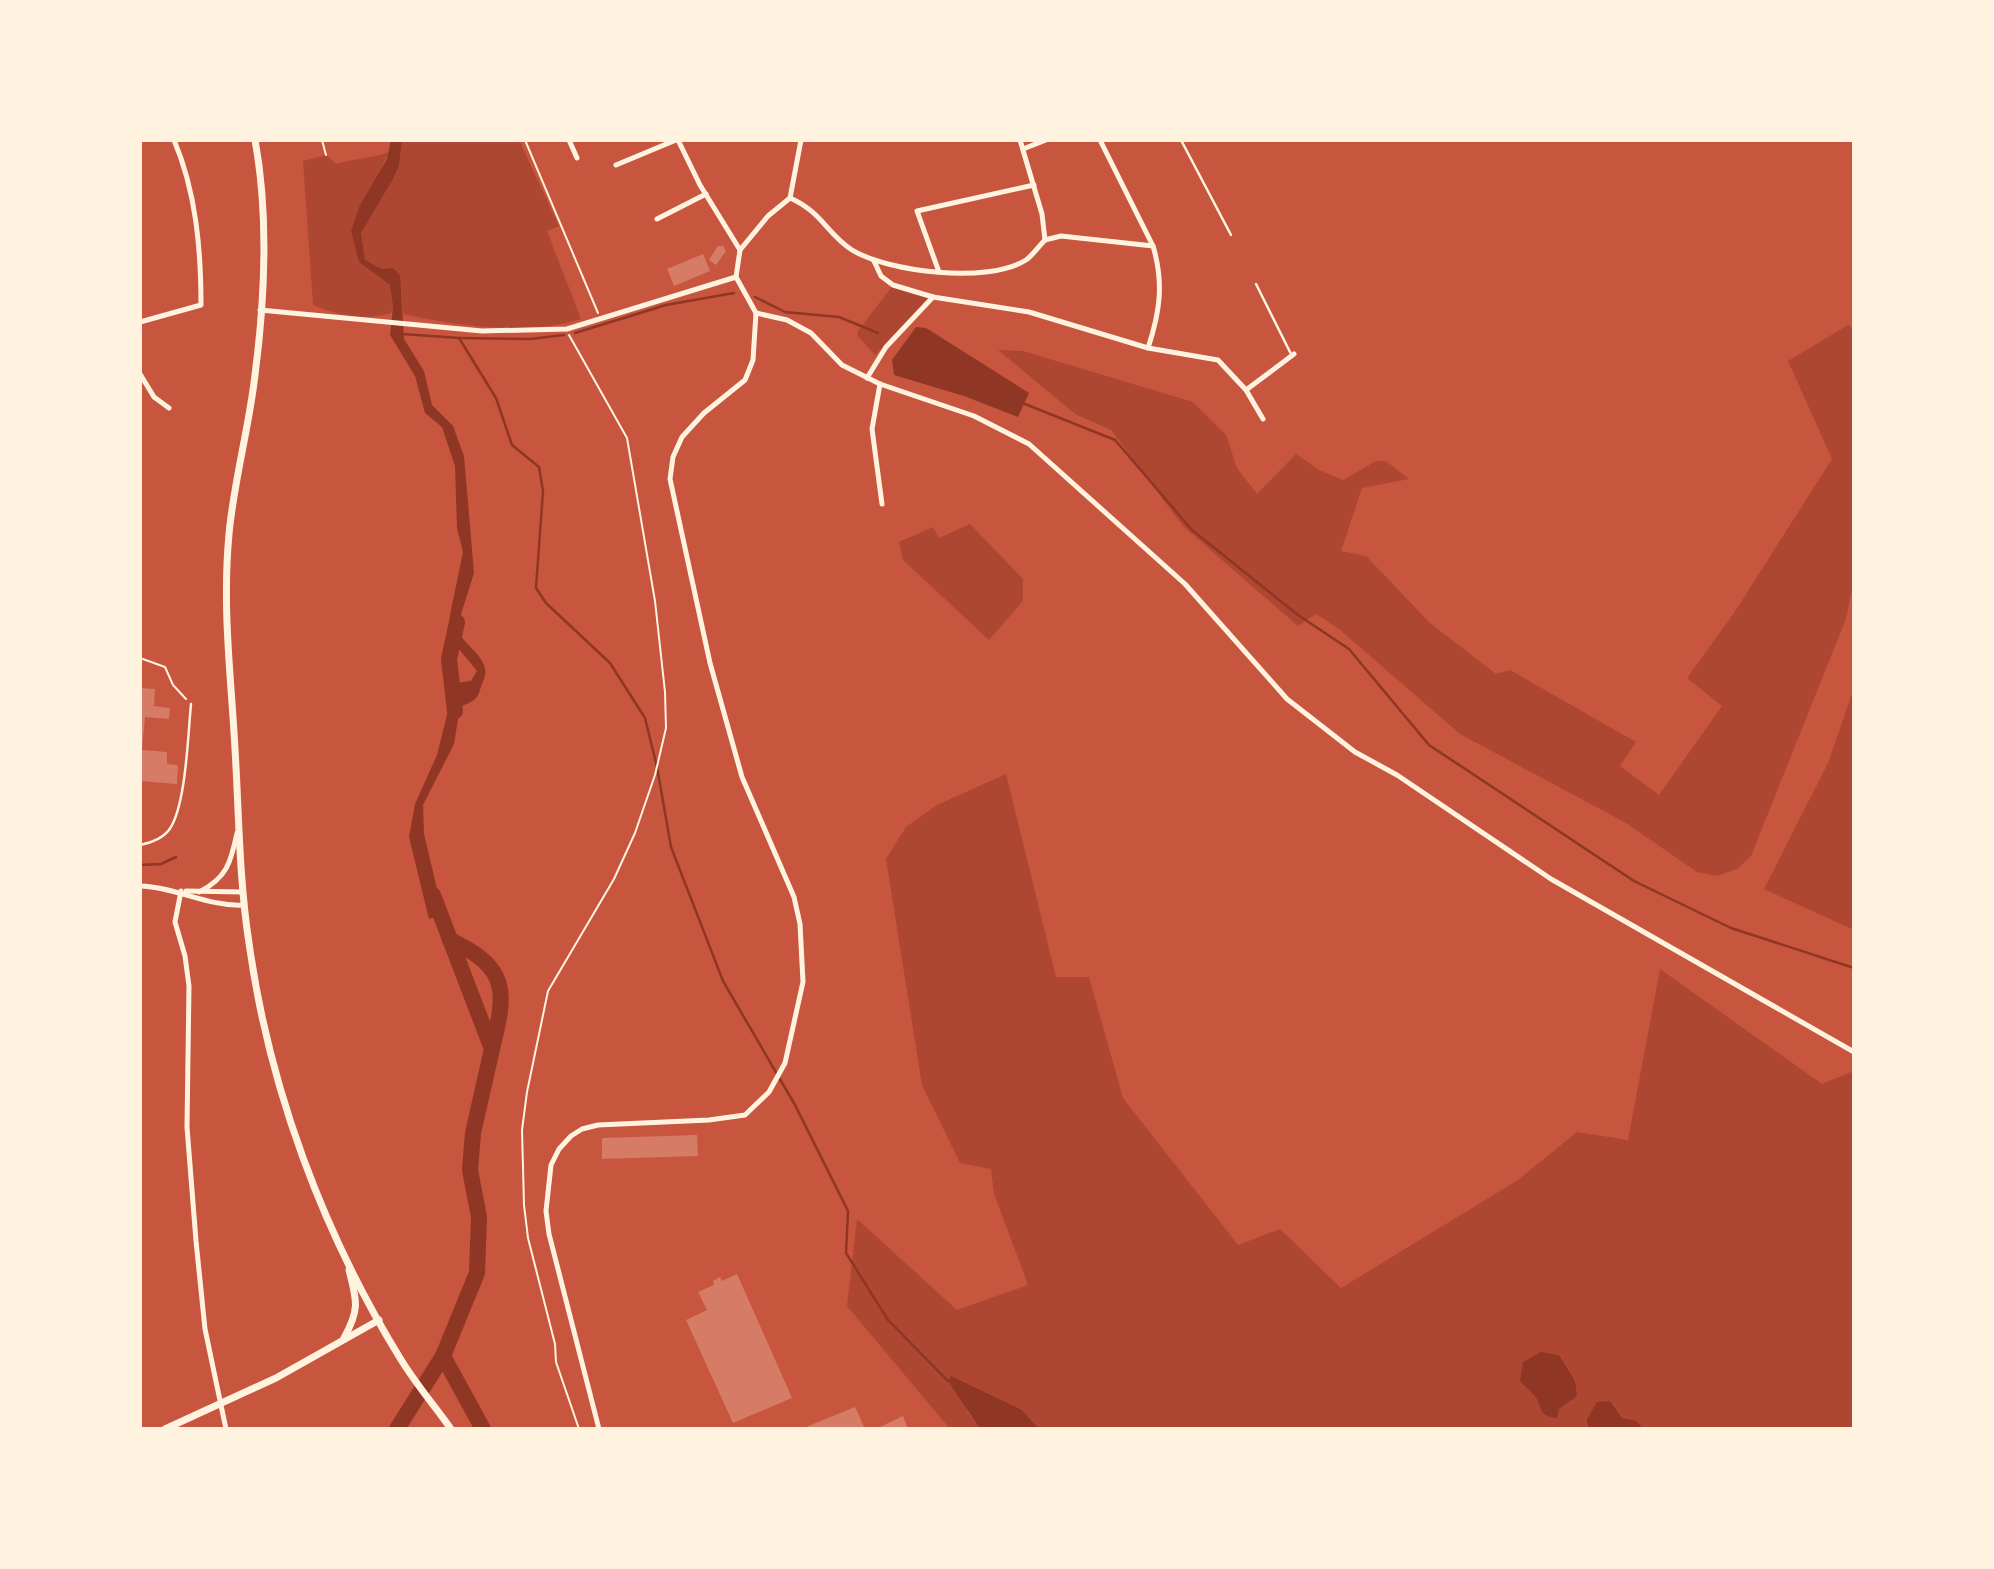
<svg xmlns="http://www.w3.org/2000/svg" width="1994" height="1569" viewBox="0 0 1994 1569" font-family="Overpass,sans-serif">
<rect width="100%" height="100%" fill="#c8553d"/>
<!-- green -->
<g fill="#ae4732">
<path d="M 402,140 L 519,140 L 559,226 L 547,231 L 581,319 C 525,336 459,326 403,314 L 401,287 L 382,269 L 365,260 L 361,233 L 393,179 L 399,166 Z"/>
<path d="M 389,152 L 351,231 L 359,262 L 390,285 L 393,307 L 391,313 C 366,321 336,315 313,305 L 303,161 L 326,155 L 336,164 C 355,158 371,159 389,152 Z"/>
<path d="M 893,285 L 933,297 L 875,355 L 857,335 L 858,331 Z"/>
<path d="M 1848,325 L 1854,330 L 1854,579 L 1846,619 L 1751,856 L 1737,869 L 1717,876 L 1697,872 L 1626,823 L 1460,734 L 1339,629 L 1316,614 L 1298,626 L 1183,526 L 1111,430 L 1075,414 L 998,350 L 1023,351 L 1193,402 L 1226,435 L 1237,468 L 1257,494 L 1296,454 L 1319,470 L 1343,480 L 1376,461 L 1386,461 L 1409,479 L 1362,488 L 1341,551 L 1366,556 L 1430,623 L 1496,674 L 1510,670 L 1636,742 L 1620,766 L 1659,795 L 1722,706 L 1687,678 L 1734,613 L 1832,459 L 1788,361 Z"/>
<path d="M 970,524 L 1023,579 L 1023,601 L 989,640 L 903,560 L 899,542 L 933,527 L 939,538 Z"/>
<path d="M 1854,688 L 1854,930 L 1764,889 L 1828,763 Z"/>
<path d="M 1006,774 L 1056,977 L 1089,977 L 1123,1098 L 1238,1245 L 1280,1229 L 1341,1288 L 1518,1180 L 1577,1132 L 1628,1140 L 1660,969 L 1822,1084 L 1854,1071 L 1854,1429 L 1039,1429 L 1022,1410 L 951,1376 L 968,1413 L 980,1429 L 950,1429 L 847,1306 L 857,1219 L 957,1310 L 1028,1285 L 994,1194 L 991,1169 L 960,1163 L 922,1085 L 886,859 L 906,827 L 937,805 Z"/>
</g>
<!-- water -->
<g fill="#8f3625">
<path d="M 391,140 L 402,140 L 399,166 L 393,179 L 361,233 L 365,260 L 382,269 L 393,268 L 400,275 L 404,339 L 424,371 L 432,405 L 453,426 L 464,456 L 474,573 L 457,627 C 462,648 496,658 482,684 C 480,689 479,696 475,699 C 471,703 465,704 460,707 L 454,744 L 423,805 L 424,834 L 443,914 L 429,919 L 409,837 L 415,804 L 437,755 L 455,683 L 471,681 L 477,671 L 449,637 L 450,615 L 463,552 L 457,528 L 455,466 L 442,427 L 425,413 L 415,376 L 390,335 L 393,307 L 390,285 L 359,262 L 351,231 L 360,205 L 387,159 Z"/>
<path d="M 916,327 L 926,328 L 1029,393 L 1018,417 L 964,396 L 894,375 L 892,360 Z"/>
<path d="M 1541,1352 L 1559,1355 L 1575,1381 L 1577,1396 L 1559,1409 L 1557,1418 C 1542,1417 1542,1411 1537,1399 C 1533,1393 1525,1386 1520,1381 L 1523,1362 Z"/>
<path d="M 951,1376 L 1022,1410 L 1039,1429 L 980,1429 L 948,1381 Z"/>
<path d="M 1610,1401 L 1622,1418 L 1636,1421 L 1644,1429 L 1588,1429 L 1587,1419 L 1597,1402 Z"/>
</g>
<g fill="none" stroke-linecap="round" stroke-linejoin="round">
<!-- stream -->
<g stroke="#8f3625" stroke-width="2.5">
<path d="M 755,297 L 785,312 L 839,317 L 878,333"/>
<path d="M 575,333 L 666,305 L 734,293"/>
<path d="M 402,334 L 459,338 L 496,398 L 512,445 L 539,467 L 543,491 L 536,588 L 546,603 L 610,663 L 645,718 L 657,767 L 671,847 L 723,981 L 795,1105 L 848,1211 L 846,1253 L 888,1320 L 948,1381"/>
<path d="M 459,338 L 530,339 L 564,335"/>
<path d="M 1025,404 L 1115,440 L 1192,530 L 1298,615 L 1349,649 L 1429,745 L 1634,881 L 1731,928 L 1854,968"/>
<path d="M 140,865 L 161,864 L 176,857"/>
</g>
<!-- river -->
<g stroke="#8f3625" stroke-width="16">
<path d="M 455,711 L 449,659 L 457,622"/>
<path d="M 450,940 C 510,968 506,992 492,1049"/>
<path d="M 443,1356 L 483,1429"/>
<path d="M 397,1429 L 443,1356 L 477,1273 L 479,1217 L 470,1170 L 473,1133 L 492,1049 L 433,895"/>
</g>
</g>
<!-- building -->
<g fill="#d67c66">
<path d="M 718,246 L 723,246 L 726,251 L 716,265 L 709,260 Z"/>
<path d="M 703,254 L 710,271 L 674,286 L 667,269 Z"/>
<path d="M 140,688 L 155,689 L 154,706 L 170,708 L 169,719 L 145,717 L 142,750 L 167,752 L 167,764 L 178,765 L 177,784 L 140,781 Z"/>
<path d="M 697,1135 L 698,1156 L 602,1159 L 602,1138 Z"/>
<path d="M 737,1274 L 792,1398 L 733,1423 L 686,1320 L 707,1310 L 698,1292 L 714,1285 L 713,1281 L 720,1277 L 722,1281 Z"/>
<path d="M 855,1407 L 865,1429 L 806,1427 Z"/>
<path d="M 903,1416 L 908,1429 L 881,1429 L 880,1427 Z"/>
</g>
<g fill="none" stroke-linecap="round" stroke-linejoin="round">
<!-- path -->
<g stroke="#fff3e0" stroke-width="2">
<path d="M 322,140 L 326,155"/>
<path d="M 525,140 L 598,313"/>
<path d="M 569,335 L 627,438 L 655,601 L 665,692 L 666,728 L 655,775 L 635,833 L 614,879 L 548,991 L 527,1092 L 522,1130 L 524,1205 L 528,1238 L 555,1344 L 556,1362 L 579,1429"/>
<path d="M 140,658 L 165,667 L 173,685 L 186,699"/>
</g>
<!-- service -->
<g stroke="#fff3e0" stroke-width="2.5">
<path d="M 1181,140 L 1231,235"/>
<path d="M 1256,284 L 1292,356"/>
<path d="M 140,845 C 150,843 162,839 169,830 C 186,807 188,734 191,704"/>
</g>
<!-- minor -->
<g stroke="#fff3e0" stroke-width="5">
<path d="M 569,140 L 577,158"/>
<path d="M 678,140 L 700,185 L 740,250"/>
<path d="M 1100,140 L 1153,246"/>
<path d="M 1023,149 L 1046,140"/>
<path d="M 616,165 L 676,140"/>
<path d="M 790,198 C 822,212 827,234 852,250 C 888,272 988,284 1026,260 C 1033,255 1039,246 1045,240 L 1042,214 L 1020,140"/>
<path d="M 657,219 L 706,194"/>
<path d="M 1045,240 L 1061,236 L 1153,246 C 1164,283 1160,312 1148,348"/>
<path d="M 874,261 L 881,276 L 893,285 L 933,297 L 1029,312 L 1148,348 L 1218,360 L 1246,390 L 1263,419"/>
<path d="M 939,272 L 917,211 L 1034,185"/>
<path d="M 736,277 L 740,250 L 768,216 L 790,198 L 801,140"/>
<path d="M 260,310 L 482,331 L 567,329 L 736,277"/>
<path d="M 756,313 L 787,320 L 811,333 L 842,365 L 880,384 L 974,416 L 1029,444 L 1185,584 L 1287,699 L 1355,752 L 1397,775 L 1551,879 L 1854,1052"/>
<path d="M 140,322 L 201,305 C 201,249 196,192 174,140"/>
<path d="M 140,374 L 154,397 L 169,408"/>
<path d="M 867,378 L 886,347 L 933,297"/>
<path d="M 880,384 L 872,429 L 882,504"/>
<path d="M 1246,390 L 1294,354"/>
<path d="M 140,886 C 176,887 208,907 244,905"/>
<path d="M 181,891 L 175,922 L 185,956 L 189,986 L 187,1127 L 196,1241 L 205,1329 L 226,1429"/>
<path d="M 186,891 L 243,892"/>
<path d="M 199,892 C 227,878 231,862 237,833"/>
<path d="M 599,1429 L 549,1234 L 546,1211 L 551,1165 L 559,1149 L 571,1136 L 582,1129 L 598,1125 L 709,1120 L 745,1115 L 769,1092 L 785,1063 L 803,982 L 800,924 L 794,897 L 742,777 L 710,663 L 670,479 L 673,457 L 682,437 L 704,413 L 745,380 L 753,360 L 756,313 L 736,277"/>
</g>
<!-- tertiary -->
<g stroke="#fff3e0" stroke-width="7">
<path d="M 255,140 C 269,216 265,298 255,375 C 249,428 234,480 229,534 C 222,609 231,675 235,749 C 239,814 239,878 249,943 C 269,1088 323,1233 400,1358 C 415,1383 434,1405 451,1429"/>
<path d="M 344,1338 C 360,1309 357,1301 349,1270"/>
<path d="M 165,1429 L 276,1378 L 379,1320"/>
</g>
</g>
<!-- border -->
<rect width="1994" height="1569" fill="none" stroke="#fff3e0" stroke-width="284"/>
</svg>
